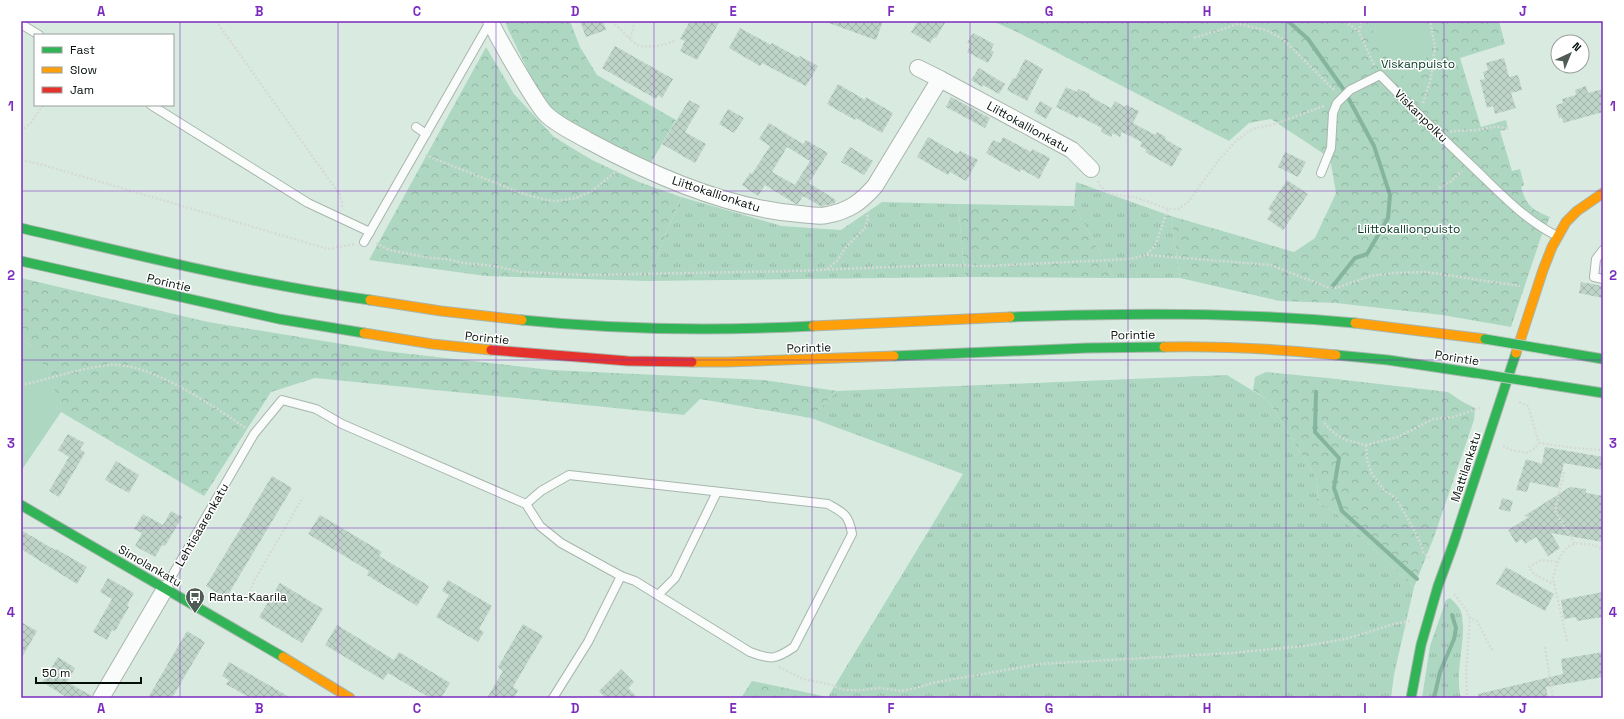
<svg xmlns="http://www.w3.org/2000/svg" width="1624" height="719" viewBox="0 0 1624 719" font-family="'Space Grotesk',sans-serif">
<defs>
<pattern id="grass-tufts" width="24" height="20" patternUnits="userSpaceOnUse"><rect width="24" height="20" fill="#aed7c1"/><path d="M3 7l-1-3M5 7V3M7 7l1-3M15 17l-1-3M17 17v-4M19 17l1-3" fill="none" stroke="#94b7a4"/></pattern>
<pattern id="forest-crowns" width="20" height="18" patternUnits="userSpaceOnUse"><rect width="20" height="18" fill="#aed7c1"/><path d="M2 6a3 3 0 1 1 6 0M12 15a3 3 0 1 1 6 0" fill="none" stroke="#94b7a4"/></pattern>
<pattern id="building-cross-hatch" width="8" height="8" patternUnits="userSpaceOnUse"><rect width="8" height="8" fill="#bfd4c8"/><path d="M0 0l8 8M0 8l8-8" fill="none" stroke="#a3b5aa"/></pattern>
</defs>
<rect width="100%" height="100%" fill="#d9ebe1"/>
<!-- grass -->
<g fill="url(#grass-tufts)">
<path d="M 1076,182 L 1171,216 L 1180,278 L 1114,278 L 1074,206 Z"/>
<path d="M 681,197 L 782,226 L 841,230 L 882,202 L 958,204 L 965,277 L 647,281 Z"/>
<path d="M 1227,375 L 1268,400 L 1318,481 L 1317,502 L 1336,513 L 1414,587 L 1394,675 L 1391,698 L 828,697 L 963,474 L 811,418 L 837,391 Z"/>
<path d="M 1450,598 C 1454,602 1459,606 1461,612 C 1463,616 1462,621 1463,624 C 1464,649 1455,674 1461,698 L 1422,698 L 1430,646 L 1446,600 Z"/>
</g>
<!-- forest -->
<g fill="url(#forest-crowns)">
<path d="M 505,21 L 570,21 L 580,47 L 597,75 L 676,120 L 649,166 L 559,117 L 540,96 L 508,29 Z"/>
<path d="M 992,21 L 1499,21 L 1505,44 L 1460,58 L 1481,127 L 1506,120 L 1508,129 L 1500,131 L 1512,171 L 1520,169 L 1524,185 L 1521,187 C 1527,207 1532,209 1550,217 L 1541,237 L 1511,327 L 1442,315 L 1336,303 L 1280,301 L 1180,278 L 1171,216 L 1294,252 L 1315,238 L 1336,193 L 1330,158 L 1271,119 L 1249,123 L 1229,141 L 1015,31 Z"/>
<path d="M 486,47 L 514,94 L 554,137 L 592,160 L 639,182 L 681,197 L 647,281 L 486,276 L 369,260 Z"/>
<path d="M 958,204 L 1074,206 L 1114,278 L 965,277 Z"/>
<path d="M 21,278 L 208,322 L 384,351 L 551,370 L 764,380 L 837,391 L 811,418 L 700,399 L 684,415 L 315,378 L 271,392 L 204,496 L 61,412 L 61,405 L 33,346 L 21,340 Z"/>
<path d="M 1266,372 L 1328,378 L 1448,392 L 1461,401 L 1475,408 L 1474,420 L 1434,537 L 1414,587 L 1336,513 L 1317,502 L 1318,481 L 1268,400 L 1253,390 L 1255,377 Z"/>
<path d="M 752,681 L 828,697 L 863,697 L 869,698 L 741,698 Z"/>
</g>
<!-- green -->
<g fill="#aed7c1">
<path d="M 1376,21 L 1423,21 C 1435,51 1429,60 1407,81 L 1386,56 L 1372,29 Z"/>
<path d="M 21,340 L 33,346 L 37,351 L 61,405 L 61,412 L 21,471 Z"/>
</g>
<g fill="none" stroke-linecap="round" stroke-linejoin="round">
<!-- stream -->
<g stroke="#86b59d" stroke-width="4">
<path d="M 1288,21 L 1308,39 L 1315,49 L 1344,90 L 1374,146 L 1390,195 L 1388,218 L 1367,254 L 1355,258 L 1332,287"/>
<path d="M 1316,392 L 1315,432 L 1339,458 L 1334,488 L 1342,511 L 1417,579"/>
<path d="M 1434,698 L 1440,672 L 1454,639 L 1456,628 L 1452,615"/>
</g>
</g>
<!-- building -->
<g fill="url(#building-cross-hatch)" fill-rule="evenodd">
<path d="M 580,21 L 603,21 L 606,30 L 586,37 Z"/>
<path d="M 690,21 L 720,21 L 697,60 L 680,51 L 685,41 L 680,39 Z"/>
<path d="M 826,21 L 883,21 L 876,40 L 826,22 Z"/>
<path d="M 918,21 L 946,21 L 936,38 L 934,37 L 930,43 L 911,32 Z"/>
<path d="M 740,28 L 771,45 L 772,43 L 799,58 L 800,56 L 818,66 L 806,86 L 762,63 L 760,66 L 729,48 Z"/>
<path d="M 973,33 L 994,44 L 991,50 L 994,52 L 988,63 L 967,52 L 971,44 L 967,43 Z"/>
<path d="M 615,46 L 673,79 L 662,98 L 658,95 L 656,99 L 602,68 Z"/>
<path d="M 1504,58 L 1509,77 L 1518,75 L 1522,90 L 1511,93 L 1516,108 L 1495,114 L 1493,106 L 1487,108 L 1480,80 L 1485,79 L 1483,72 L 1488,70 L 1486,63 Z"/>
<path d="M 1025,59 L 1043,69 L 1027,101 L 1007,90 L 1013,78 L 1015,79 Z"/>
<path d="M 979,68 L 1005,84 L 999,94 L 983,85 L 982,87 L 971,80 Z"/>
<path d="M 838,84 L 865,100 L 866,97 L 893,113 L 882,133 L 856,118 L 855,120 L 827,104 Z"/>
<path d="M 1586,86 L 1588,93 L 1603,89 L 1603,112 L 1563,123 L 1562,117 L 1559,118 L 1556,105 L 1563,103 L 1562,99 L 1576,95 L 1575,90 Z"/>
<path d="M 1066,87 L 1077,92 L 1078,89 L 1090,94 L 1089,96 L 1111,108 L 1115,101 L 1125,107 L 1126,105 L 1139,111 L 1133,123 L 1155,135 L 1157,132 L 1166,137 L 1165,139 L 1182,149 L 1172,167 L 1145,152 L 1147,150 L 1140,146 L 1142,142 L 1122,132 L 1120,137 L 1113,133 L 1111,137 L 1101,132 L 1102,128 L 1079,116 L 1078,118 L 1056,107 Z"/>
<path d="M 951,97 L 990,118 L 985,128 L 946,107 Z"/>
<path d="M 689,100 L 700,106 L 685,132 L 706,144 L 695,163 L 662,144 Z"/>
<path d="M 1040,101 L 1052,108 L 1046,119 L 1034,112 Z"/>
<path d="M 728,109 L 744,118 L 734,133 L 719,124 Z"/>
<path d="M 769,123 L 803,144 L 806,140 L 828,153 L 809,183 L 836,200 L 834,204 L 820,206 L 803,196 L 798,204 L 796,204 L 765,185 L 758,196 L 742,185 L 750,173 L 752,174 L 770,146 L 759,139 ZM 787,147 L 810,161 L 795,185 L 772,172 Z"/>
<path d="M 928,137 L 958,154 L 960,151 L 978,160 L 966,181 L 950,172 L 948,175 L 917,157 Z"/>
<path d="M 1003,137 L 1031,152 L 1032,149 L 1050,158 L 1039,179 L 1021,169 L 1020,172 L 986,153 L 993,140 L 1000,143 Z"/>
<path d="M 850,147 L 873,161 L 864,175 L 841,162 Z"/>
<path d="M 1285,152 L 1306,162 L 1298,177 L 1278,167 Z"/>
<path d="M 1287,180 L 1308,194 L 1283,230 L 1267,219 L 1272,212 L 1268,209 Z"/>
<path d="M 1581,282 L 1603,286 L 1603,298 L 1579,293 Z"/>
<path d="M 68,434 L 84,443 L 80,449 L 85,453 L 59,497 L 49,491 L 69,457 L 58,450 Z"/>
<path d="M 1545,447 L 1603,457 L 1603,470 L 1564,463 L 1558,488 L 1530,482 L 1527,492 L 1516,490 L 1526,459 L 1542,464 Z"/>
<path d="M 116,461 L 139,475 L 129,493 L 105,480 Z"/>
<path d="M 272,476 L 292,488 L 226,598 L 206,586 Z"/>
<path d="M 1570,487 L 1586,489 L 1586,493 L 1603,496 L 1603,542 L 1551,533 L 1560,548 L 1548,556 L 1536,537 L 1525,544 L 1522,539 L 1516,543 L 1508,530 L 1529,517 L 1524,516 Z"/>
<path d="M 1502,498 L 1513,501 L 1510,512 L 1499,509 Z"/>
<path d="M 171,511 L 182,517 L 165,546 L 162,545 L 155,557 L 135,546 L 142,533 L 134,529 L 143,514 L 163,525 Z"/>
<path d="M 320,515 L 382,552 L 379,556 L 429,586 L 417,606 L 367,575 L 369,571 L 308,534 Z"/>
<path d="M 21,530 L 55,550 L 56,549 L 87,567 L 77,584 L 21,549 Z"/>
<path d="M 1506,567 L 1554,594 L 1545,611 L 1496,584 Z"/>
<path d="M 108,578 L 134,593 L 127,605 L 129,607 L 115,631 L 112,630 L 107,640 L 93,632 L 112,599 L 100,592 Z"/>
<path d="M 448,580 L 492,606 L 479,629 L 484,632 L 478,642 L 436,617 L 449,595 L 442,591 Z"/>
<path d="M 280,583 L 323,609 L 302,643 L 259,617 Z"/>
<path d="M 1603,592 L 1603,617 L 1577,621 L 1576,617 L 1564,619 L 1561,600 Z"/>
<path d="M 21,622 L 37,631 L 21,659 Z"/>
<path d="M 523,624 L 543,636 L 513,687 L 518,690 L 514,698 L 487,698 L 503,671 L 498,667 Z"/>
<path d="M 337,625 L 394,660 L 399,652 L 450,683 L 441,698 L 430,698 L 388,673 L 383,680 L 325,645 Z"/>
<path d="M 187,631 L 205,642 L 172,698 L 148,698 Z"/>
<path d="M 1603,652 L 1603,677 L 1546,687 L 1548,698 L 1479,698 L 1478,694 L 1563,674 L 1561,659 Z"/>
<path d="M 58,657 L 75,668 L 67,682 L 92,696 L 92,698 L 68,698 L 42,682 Z"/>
<path d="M 229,662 L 236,666 L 291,698 L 250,698 L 226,684 L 229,680 L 222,676 Z"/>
<path d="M 621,669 L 634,682 L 628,688 L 638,698 L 606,698 L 599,691 Z"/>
</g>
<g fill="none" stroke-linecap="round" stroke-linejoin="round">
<!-- lane casing -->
<g stroke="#a8b5ad" stroke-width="10">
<g id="lane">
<path d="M 21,24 L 39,35"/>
<path d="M 151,105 L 308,203 L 370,232"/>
<path d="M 416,127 L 426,134"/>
<path d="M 1321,173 L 1331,148 L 1333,113 L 1337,103 L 1350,90 L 1380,75 C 1411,107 1442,138 1475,169 C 1500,193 1525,220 1557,236"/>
<path d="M 364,242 L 490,22"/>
<path d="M 1603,250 L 1596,259 L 1594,277 L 1603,279"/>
<path d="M 526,504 L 541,491 L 569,475 L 828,504 C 844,513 849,515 852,534 L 794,647 C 775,660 771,660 750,652 L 635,581 L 621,576"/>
<path d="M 165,588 L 254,434 L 282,400 L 316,409 L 342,424 L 526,504 L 540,526 L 561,543 L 621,576 L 588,642 L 553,698"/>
<path d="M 658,595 L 675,578 L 717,492"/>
</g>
</g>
<!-- street casing -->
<g stroke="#a8b5ad" stroke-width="18">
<g id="street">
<path d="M 491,21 C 492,29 538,107 546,114 C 557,125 573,132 587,140 C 650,174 729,209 800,214 C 809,215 819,217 827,215 C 849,211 861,202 875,186 L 940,79 L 1072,150 L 1091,169"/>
<path d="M 918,68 L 940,79"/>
<path d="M 101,698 L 165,589"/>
</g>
</g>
<!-- fast casing -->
<g stroke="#a8b5ad" stroke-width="11">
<g id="fast">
<path d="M 21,228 C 137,255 252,284 370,300"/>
<path d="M 21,261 L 279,319 L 364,333"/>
<path d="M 1010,317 C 1125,313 1241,312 1355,323"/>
<path d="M 522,320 C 619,330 716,331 813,326"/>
<path d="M 1550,350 L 1603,359"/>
<path d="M 1336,355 L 1388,360 L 1475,373"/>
<path d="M 894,356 L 1087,348 L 1164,347"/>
<path d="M 1539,383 L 1603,393"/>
<path d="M 21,505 L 283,657"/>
<path d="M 1411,698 L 1421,645 L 1438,586 L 1453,545 L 1516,353"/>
</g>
</g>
<!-- slow casing -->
<g stroke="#a8b5ad" stroke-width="11">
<g id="slow">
<path d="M 370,300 L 441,311 L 522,320"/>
<path d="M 1355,323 L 1485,339"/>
<path d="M 813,326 L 1010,317"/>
<path d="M 364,333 L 432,344 L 491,350"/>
<path d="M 1164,347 C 1221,346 1279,349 1336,355"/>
<path d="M 1516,353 L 1543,270 L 1552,247 L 1566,222 L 1577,211 L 1603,193"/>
<path d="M 692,362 L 727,362 L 894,356"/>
<path d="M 283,657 L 350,698"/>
</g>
</g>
<!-- jam casing -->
<g stroke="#a8b5ad" stroke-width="11">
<path id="jam" d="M 491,350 L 628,361 L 692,362"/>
</g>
<!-- path -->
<g stroke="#d5dad7" stroke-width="2.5" stroke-dasharray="2 2" stroke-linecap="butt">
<path d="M 216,21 L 340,195 L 342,203 L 342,208"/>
<path d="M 612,21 L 630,39"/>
<path d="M 635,21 L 630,39 C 632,41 635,43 637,45 C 648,49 666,45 676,40"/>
<path d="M 1345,21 L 1359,32 L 1375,67"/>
<path d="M 1359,32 L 1362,21"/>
<path d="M 1194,38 L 1238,24 L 1266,30 L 1283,39 L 1335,91"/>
<path d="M 1423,103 L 1431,78 L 1435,46 L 1430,21"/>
<path d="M 21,131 L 30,124 L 43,105"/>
<path d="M 1450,132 C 1459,130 1467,131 1476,130 C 1491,129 1492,124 1508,129"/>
<path d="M 425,155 L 521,193 L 546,200 L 556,201 L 576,198 L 592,191 L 617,171"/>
<path d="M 21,160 L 40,164 L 328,249 L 354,244"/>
<path d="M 1098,181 L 1100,186 L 1110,194 L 1138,198 L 1168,209 L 1178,209 L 1188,202 L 1219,160 L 1235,142 L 1252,129 L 1275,124 L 1324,106"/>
<path d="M 1439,188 L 1450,182 L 1462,171"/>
<path d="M 376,243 L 389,250 L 430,258 L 446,259 L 464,263 L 495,266 L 521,272 L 585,275 L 793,271 L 940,265 L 986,266 L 1130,259 L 1146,255 L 1155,246 L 1168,209"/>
<path d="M 1147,255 L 1271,265 L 1327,287 L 1336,288 L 1371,276 L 1393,273 L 1426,272 L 1520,286"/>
<path d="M 827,269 L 837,261 L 846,247 L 865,228 L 868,219 L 867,212"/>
<path d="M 21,385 C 51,379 80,368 110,365 C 150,362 215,407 247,429"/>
<path d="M 1519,402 L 1528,406 L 1539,443 L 1575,448 L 1603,450"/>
<path d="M 1324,423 L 1335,434 L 1346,440 L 1366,445 L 1398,437 L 1433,419 L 1453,417 L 1480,408"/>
<path d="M 1366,445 L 1367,460 L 1372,474 L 1384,490 L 1396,498 L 1414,530 L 1421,544 L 1423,552 L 1431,559"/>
<path d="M 1503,446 L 1511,450 L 1526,453 L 1533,450 L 1539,443"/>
<path d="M 1564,472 L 1555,511 L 1575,544"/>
<path d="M 1555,585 L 1534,574 L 1529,567 L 1541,560 L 1558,562"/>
<path d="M 1454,594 L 1467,611 L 1470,621 L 1466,671 L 1467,698"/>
<path d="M 254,603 L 250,591 L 254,581 L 303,497"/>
<path d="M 1469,617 L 1477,621 L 1493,652"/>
<path d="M 1567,641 L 1553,578 C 1556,566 1561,547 1575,544 C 1578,543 1582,544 1585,544 C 1593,544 1596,546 1603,550"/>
<path d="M 1545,647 L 1553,698"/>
<path d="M 779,667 L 803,679 L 828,684 L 844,690 L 862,690 L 880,688 L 901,691 L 916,688 L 932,683 L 1040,664 L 1232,653 L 1304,646 L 1346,639 L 1394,624 L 1410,621"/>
</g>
<!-- lane -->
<use href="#lane" stroke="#f9fcfa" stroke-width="8"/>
<!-- street -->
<use href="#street" stroke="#f9fcfa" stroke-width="16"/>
<!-- fast -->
<use href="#fast" stroke="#30b455" stroke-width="9"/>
<!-- slow -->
<use href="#slow" stroke="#ff9f0a" stroke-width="9"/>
<!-- jam -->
<use href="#jam" stroke="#e5322d" stroke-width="9"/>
<!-- fast-bridge casing -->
<g stroke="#bfc8c3" stroke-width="11" stroke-linecap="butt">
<g id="fast-bridge">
<path d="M 1485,339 L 1550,350"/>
<path d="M 1475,373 L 1539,383"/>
</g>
</g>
<!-- fast-bridge -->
<use href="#fast-bridge" stroke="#30b455" stroke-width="9"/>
</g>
<!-- grid -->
<path fill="none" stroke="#7b2cbf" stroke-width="1" stroke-opacity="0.55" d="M 180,21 L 180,698M 338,21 L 338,698M 496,21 L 496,698M 654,21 L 654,698M 812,21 L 812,698M 970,21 L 970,698M 1128,21 L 1128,698M 1286,21 L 1286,698M 1444,21 L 1444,698M 21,191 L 1603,191M 21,360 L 1603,360M 21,528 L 1603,528"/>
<!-- icons -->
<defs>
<g id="bus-pin" transform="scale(1)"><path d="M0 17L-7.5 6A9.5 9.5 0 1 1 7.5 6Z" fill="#4f5c55" stroke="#fff"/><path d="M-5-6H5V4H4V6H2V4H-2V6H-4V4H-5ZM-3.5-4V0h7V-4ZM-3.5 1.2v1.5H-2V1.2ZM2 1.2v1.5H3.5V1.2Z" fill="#fff"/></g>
</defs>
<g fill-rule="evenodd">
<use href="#bus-pin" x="195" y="597"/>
</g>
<g text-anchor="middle" stroke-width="3" stroke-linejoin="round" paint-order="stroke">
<!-- park labels -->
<g font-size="12" fill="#033722" stroke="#fff">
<text x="1418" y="68">Viskanpuisto</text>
<text x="1409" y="233">Liittokallionpuisto</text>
</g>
<!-- street labels -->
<g font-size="12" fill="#050f09" stroke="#fff">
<text transform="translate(1421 116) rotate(45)" y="4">Viskanpolku</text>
<text transform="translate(1028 127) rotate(29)" y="4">Liittokallionkatu</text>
<text transform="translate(716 194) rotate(18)" y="4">Liittokallionkatu</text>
<text transform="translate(169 283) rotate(13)" y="4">Porintie</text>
<text transform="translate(1133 335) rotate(-1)" y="4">Porintie</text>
<text transform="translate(487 338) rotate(6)" y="4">Porintie</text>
<text transform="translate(809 348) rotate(-2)" y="4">Porintie</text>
<text transform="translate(1457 358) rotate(9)" y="4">Porintie</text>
<text transform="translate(1466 467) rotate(-72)" y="4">Mattilankatu</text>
<text transform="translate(202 525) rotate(-60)" y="4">Lehtisaarenkatu</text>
<text transform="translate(150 566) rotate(30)" y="4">Simolankatu</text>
</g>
<!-- poi labels -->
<g font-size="12" fill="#050f09" stroke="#fff" text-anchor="start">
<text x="209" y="601">Ranta-Kaarila</text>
</g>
</g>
<!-- border -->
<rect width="1624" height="719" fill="none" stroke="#ffffff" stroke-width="44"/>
<!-- legend -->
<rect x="34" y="34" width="140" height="72" fill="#ffffff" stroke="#9b9f9d"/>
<rect x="42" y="47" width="20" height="6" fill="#30b455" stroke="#9b9f9d"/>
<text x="70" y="54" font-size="12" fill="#050f09">Fast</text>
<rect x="42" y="67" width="20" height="6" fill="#ff9f0a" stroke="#9b9f9d"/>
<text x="70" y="74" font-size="12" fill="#050f09">Slow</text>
<rect x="42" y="87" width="20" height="6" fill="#e5322d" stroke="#9b9f9d"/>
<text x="70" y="94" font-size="12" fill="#050f09">Jam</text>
<!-- north arrow -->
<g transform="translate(1570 54) rotate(44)"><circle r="19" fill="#ffffff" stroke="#9b9f9d"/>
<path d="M0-3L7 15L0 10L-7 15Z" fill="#4f5c55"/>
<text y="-6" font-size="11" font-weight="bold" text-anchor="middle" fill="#050f09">N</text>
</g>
<!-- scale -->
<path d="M36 677v6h105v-6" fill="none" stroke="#050f09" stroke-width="2"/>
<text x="42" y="677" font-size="12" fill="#050f09" stroke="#ffffff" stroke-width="3" paint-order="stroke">50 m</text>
<rect x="22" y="22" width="1580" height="675" fill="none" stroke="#7b2cbf" stroke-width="1.5"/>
<g font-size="13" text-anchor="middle" font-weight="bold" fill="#7b2cbf">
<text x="101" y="16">A</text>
<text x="259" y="16">B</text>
<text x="417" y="16">C</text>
<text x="575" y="16">D</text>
<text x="733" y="16">E</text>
<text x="891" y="16">F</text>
<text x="1049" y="16">G</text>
<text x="1207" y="16">H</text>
<text x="1365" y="16">I</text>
<text x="1523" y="16">J</text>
<text x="11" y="111">1</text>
<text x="1613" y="111">1</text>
<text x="11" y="280">2</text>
<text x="1613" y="280">2</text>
<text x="11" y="448">3</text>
<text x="1613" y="448">3</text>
<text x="11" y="617">4</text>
<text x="1613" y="617">4</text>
<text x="101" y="713">A</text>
<text x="259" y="713">B</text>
<text x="417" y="713">C</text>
<text x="575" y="713">D</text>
<text x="733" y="713">E</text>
<text x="891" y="713">F</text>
<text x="1049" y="713">G</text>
<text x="1207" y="713">H</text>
<text x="1365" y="713">I</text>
<text x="1523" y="713">J</text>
</g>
</svg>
